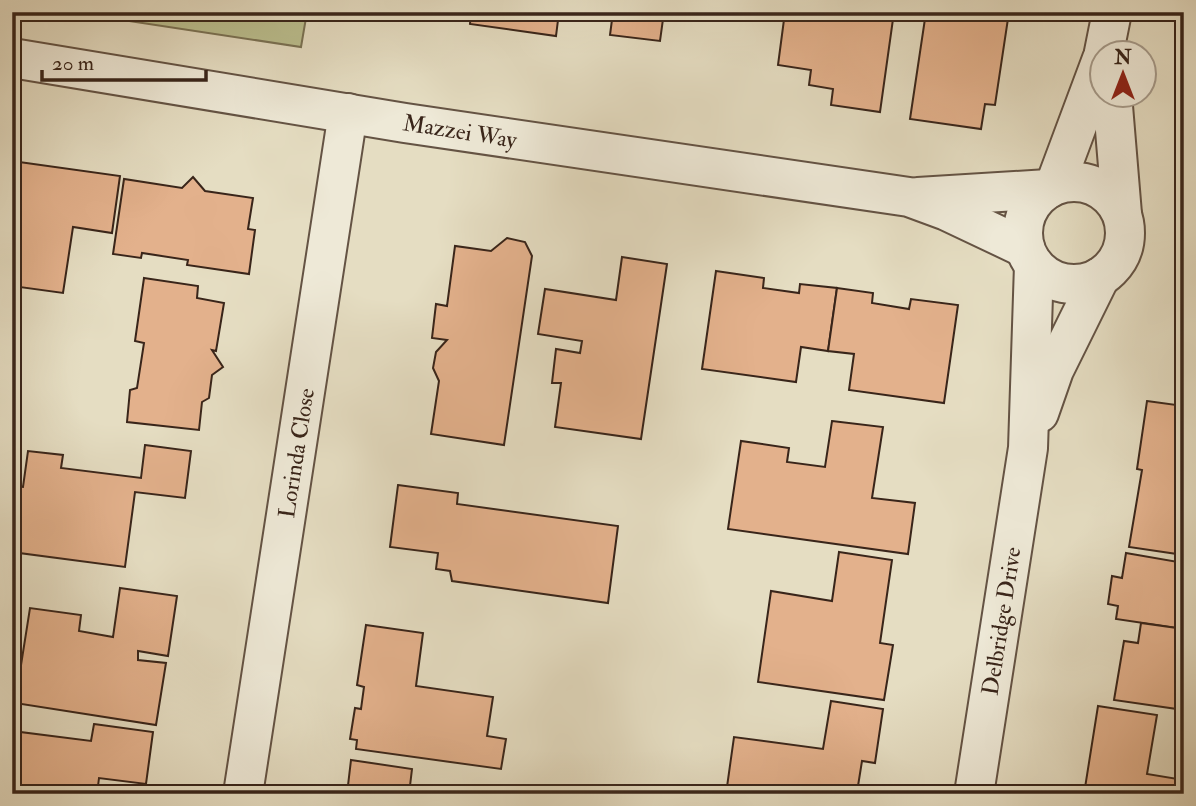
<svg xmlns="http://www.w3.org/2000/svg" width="1196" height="806" viewBox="0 0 1196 806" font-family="'IM FELL Double Pica',serif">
<rect width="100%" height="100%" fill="#e5ddc2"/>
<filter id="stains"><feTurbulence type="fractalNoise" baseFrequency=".00286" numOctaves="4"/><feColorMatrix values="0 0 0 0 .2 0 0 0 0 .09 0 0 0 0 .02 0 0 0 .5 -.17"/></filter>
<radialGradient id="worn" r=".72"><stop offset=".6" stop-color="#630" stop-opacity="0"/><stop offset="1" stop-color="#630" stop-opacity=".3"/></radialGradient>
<!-- green -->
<path fill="#bbbf8f" stroke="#7a7254" stroke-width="2" d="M 70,12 L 307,12 L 301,47 Z"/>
<!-- building -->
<g fill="#e3b18c" stroke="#39251a" stroke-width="2">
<path d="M 471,12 L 559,12 L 556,36 L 470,24 Z"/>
<path d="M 613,12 L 664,12 L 660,41 L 610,35 Z"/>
<path d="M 785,12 L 894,12 L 880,112 L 831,105 L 833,89 L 809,85 L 811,70 L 778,65 Z"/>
<path d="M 926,12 L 1009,12 L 995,105 L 985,104 L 981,129 L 910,119 Z"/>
<path d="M 12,161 L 120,176 L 112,233 L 73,227 L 63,293 L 12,286 Z"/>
<path d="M 193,177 L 205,191 L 253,198 L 248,229 L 255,230 L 249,274 L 187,265 L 188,260 L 142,253 L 141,258 L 113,254 L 124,179 L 182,188 Z"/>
<path d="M 507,238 L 525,242 L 532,256 L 504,445 L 431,434 L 439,381 L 433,368 L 436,352 L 447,340 L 432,338 L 436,304 L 447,306 L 455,246 L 491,251 Z"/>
<path d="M 622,257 L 667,264 L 641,439 L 555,427 L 561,383 L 552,383 L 556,349 L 580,353 L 582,341 L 538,334 L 545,289 L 616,300 Z"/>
<path d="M 716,271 L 764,278 L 763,288 L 799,293 L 800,284 L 837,288 L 828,351 L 801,347 L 796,382 L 702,369 Z"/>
<path d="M 144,278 L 198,286 L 197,298 L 224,303 L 216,351 L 212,350 L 223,367 L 212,375 L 209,398 L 202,402 L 199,430 L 127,422 L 130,390 L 137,388 L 144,343 L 135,341 Z"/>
<path d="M 837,288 L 873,293 L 872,303 L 909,309 L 911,299 L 958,305 L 944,403 L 849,390 L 854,354 L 828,351 Z"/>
<path d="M 1147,401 L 1184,406 L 1184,555 L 1129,547 L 1142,470 L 1137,469 Z"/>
<path d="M 832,421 L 883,427 L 872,498 L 915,503 L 908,554 L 728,529 L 741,441 L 789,448 L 787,462 L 825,467 Z"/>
<path d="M 145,445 L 191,451 L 185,498 L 135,492 L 125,567 L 12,552 L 12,486 L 23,487 L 28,451 L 63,455 L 61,468 L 141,478 Z"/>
<path d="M 398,485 L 458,493 L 457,504 L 618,526 L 608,603 L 452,581 L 450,571 L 436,569 L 438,553 L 390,547 Z"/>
<path d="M 839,552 L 892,560 L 880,643 L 893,645 L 884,700 L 758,682 L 771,591 L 832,601 Z"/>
<path d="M 1126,553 L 1184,563 L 1184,629 L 1116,619 L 1118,606 L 1108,604 L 1112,576 L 1122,578 Z"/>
<path d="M 120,588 L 177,596 L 168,656 L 138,651 L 138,660 L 166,663 L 156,725 L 15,703 L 30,608 L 81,615 L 79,631 L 113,637 Z"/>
<path d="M 1141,623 L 1184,629 L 1184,710 L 1114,700 L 1124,641 L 1138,643 Z"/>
<path d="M 366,625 L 423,633 L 416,686 L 493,697 L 487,736 L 506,739 L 501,769 L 356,749 L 357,740 L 350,739 L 355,708 L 361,709 L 364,687 L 357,685 Z"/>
<path d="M 831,701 L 883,709 L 875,763 L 862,761 L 858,786 L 872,788 L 871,794 L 726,794 L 734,737 L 823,749 Z"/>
<path d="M 1098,706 L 1157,715 L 1147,774 L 1184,780 L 1184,794 L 1084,794 Z"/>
<path d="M 94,724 L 153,732 L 146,784 L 99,778 L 97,794 L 12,794 L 12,731 L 91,741 Z"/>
<path d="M 351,760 L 412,769 L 409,794 L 347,794 Z"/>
</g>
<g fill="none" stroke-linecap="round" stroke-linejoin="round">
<!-- street casing -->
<g stroke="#645344" stroke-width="42">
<g id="street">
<path d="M 1104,52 L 1112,12"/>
<path d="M 12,58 L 405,123 L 909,197 L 947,211 L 1025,248"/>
<path d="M 1112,94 L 1122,214"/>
<circle cx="1074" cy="233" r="51"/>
<path d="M 1055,185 L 1102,59"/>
<path d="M 918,197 L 1048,189"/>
<path d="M 1039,413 L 1054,370 L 1100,277"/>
<path d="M 243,794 L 348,113"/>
<path d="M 974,794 L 1028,448 L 1034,265"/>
</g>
</g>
<!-- street -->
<use href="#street" stroke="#eee9d7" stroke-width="38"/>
</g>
<g text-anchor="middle" stroke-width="7" stroke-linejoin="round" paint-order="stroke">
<!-- street labels -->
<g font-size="23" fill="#39251a" stroke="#eee9d7">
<text transform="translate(460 131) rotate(9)" y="8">Mazzei Way</text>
<text transform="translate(296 453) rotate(-81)" y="8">Lorinda Close</text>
<text transform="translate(1001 621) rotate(-81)" y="8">Delbridge Drive</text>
</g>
</g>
<!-- margin -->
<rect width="1196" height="806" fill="none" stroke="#e5ddc2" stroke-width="42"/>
<rect x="14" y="14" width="1168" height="778" fill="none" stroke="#39251a" stroke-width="3.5"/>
<rect x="21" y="21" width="1154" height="764" fill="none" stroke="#39251a" stroke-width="2"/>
<!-- north arrow -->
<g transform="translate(1123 74)"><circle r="33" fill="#eee9d7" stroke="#a69b8b" stroke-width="2"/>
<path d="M0-5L12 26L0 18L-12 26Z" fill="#8f2418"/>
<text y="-10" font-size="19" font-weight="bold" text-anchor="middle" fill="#39251a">N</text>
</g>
<!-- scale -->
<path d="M42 70v10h164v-10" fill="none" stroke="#39251a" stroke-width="3.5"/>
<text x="52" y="70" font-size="21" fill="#39251a" stroke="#eee9d7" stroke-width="5" paint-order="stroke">20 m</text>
<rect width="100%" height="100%" filter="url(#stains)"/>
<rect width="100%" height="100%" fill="url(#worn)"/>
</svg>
